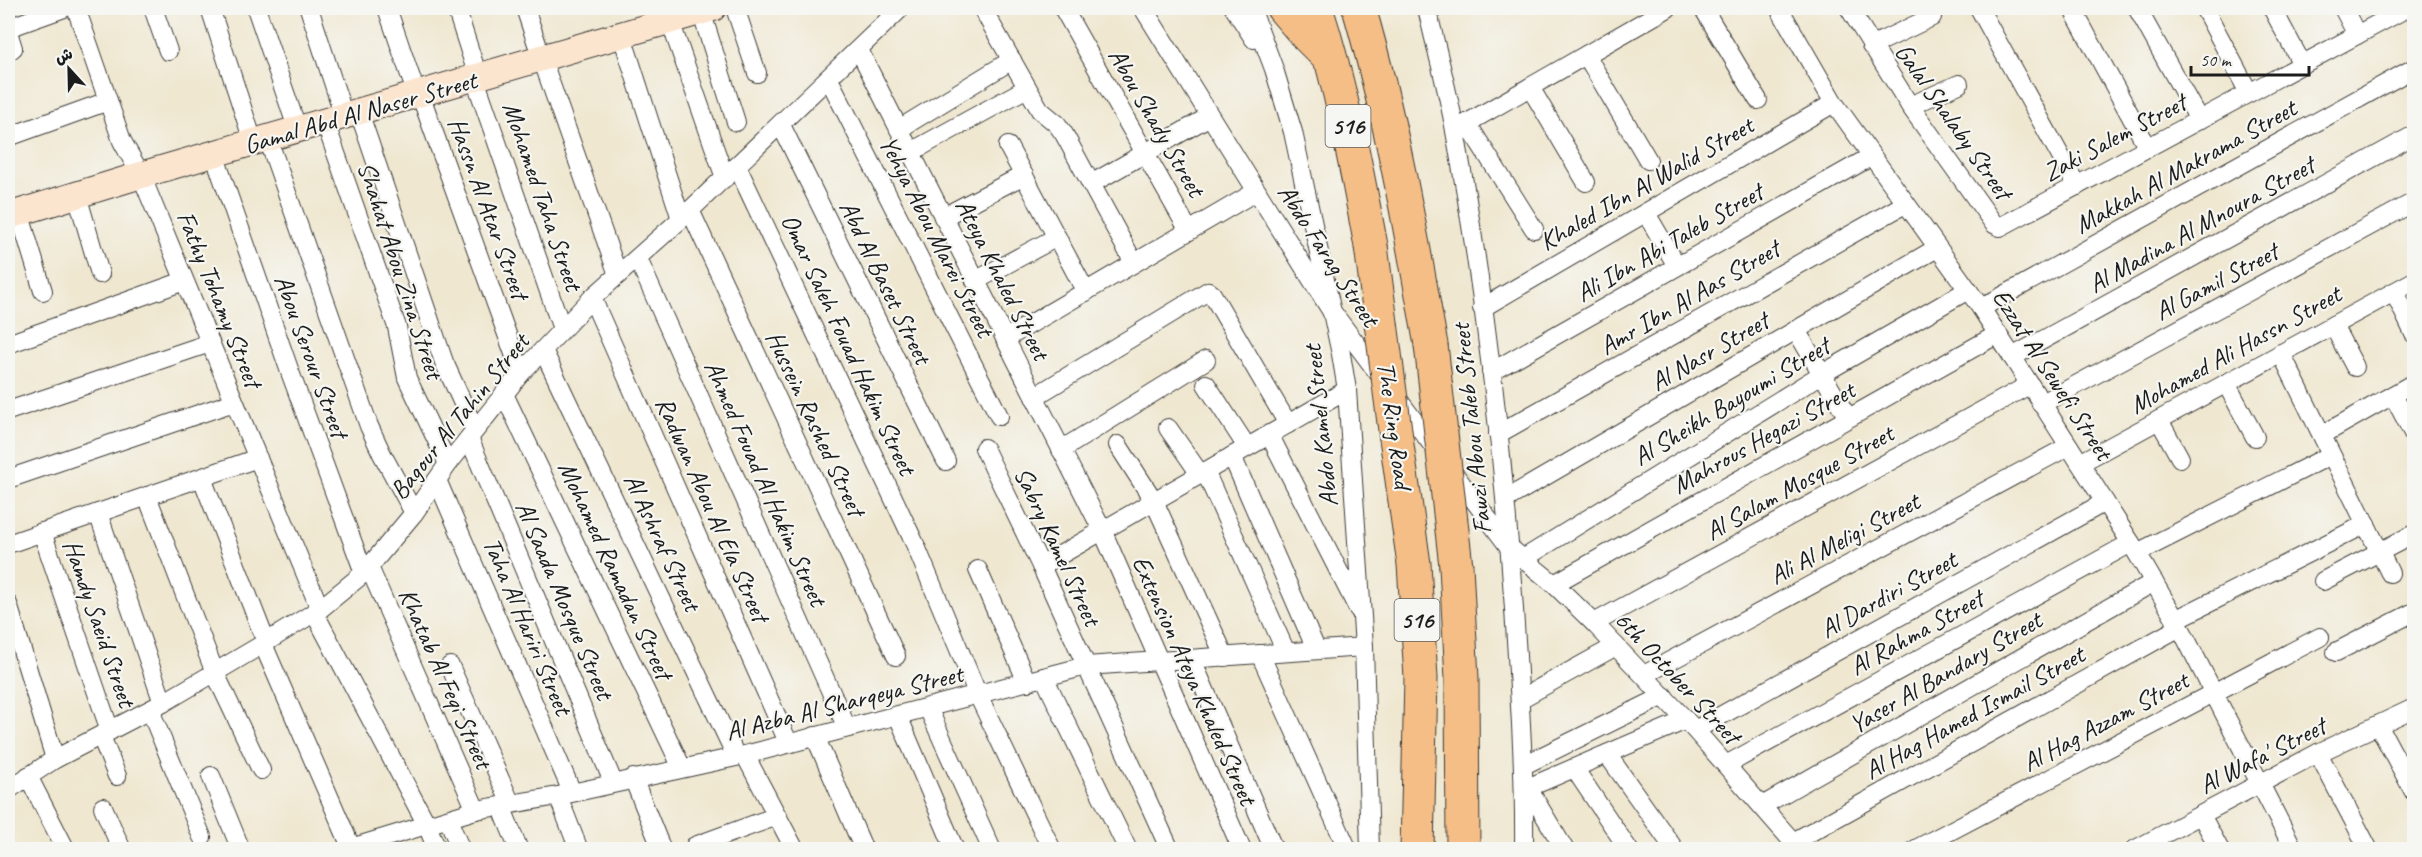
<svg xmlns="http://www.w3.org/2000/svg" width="2422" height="857" viewBox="0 0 2422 857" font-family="Caveat,'Playpen Sans Arabic',sans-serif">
<rect width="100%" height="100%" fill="#f6f6f2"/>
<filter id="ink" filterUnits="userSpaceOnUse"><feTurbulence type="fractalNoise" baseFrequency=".0167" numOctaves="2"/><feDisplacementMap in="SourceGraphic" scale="12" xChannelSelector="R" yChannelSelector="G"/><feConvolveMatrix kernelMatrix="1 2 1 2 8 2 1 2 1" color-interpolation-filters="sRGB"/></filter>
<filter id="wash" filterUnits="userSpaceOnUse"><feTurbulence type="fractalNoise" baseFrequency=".008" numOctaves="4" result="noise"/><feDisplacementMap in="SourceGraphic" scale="24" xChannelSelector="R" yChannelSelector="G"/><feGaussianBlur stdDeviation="1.35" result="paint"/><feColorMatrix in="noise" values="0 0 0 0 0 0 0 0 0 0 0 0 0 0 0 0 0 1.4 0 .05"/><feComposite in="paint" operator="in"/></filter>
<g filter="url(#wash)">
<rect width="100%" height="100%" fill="#efe7d0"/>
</g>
<g filter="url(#ink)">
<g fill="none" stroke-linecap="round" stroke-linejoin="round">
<!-- street casing -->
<g stroke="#3c3a37" stroke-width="20">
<g id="street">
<path d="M 76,8 L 122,141 L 141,175 L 320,609"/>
<path d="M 153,8 L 168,51"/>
<path d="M 210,8 L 249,129"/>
<path d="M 256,8 L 293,116"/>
<path d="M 309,8 L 344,116"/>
<path d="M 387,8 L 412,81"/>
<path d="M 456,8 L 474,64"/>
<path d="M 525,8 L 537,44"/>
<path d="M 735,8 L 757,73"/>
<path d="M 982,8 L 1040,110 L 1057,124 L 1064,134 L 1134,263"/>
<path d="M 1063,8 L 1189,231"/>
<path d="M 1143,8 L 1330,309 L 1510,548 L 1554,584 L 1594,623 L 1695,730 L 1800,850"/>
<path d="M 1234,8 L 1254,39"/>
<path d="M 1251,8 L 1274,69 L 1293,132 L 1341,354 L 1347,390 L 1364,647 L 1370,850"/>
<path d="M 1427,8 C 1436,49 1448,90 1455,131 C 1484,289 1503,449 1514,609 C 1519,689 1525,769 1524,850"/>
<path d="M 1703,8 L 1758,100"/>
<path d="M 1779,8 L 1834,103 L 1981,308 L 2131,543 L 2180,627 L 2294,850"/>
<path d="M 1849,8 L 1910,106 L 1994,224 L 2000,227 L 2407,8"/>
<path d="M 1979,8 L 2077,186"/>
<path d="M 2072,8 L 2148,148"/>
<path d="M 2137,8 L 2199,120"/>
<path d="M 2204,8 L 2249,93"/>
<path d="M 2272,8 L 2302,64"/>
<path d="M 2343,8 L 2357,35"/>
<path d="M 701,11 L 736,122"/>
<path d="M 670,21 L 725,178"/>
<path d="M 8,28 L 64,8"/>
<path d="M 8,32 L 13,48 L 8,52"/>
<path d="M 622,36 L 681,219"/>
<path d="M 1871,46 L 1932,17"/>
<path d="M 859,50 L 1102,530 L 1242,850"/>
<path d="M 1586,55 L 1648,160"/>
<path d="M 542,59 L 618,275"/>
<path d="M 475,79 L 562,329"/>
<path d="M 829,79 L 999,416"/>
<path d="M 1530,87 L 1586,182"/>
<path d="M 420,94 L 521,373"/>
<path d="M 1910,106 L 1959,84"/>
<path d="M 359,112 L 444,362 L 475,430"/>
<path d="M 325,122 L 397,327 L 407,378 L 448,464"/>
<path d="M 1467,123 L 1534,229"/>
<path d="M 781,125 L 946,461"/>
<path d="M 899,129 L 1012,60"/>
<path d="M 1455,130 L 1668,8"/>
<path d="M 8,137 L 108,101"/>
<path d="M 268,139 L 369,426 L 382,454 L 414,513"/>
<path d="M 1008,146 L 1086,292"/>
<path d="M 911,152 L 1027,88"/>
<path d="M 214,154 L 290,372 L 364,573"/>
<path d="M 737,166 L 915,544 L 978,695 L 1052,850"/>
<path d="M 1091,184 L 1210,116"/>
<path d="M 77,195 L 100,274"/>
<path d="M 690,210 L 896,656"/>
<path d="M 19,212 L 43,291"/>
<path d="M 1646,213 L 1677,266"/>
<path d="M 943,217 L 1024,175"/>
<path d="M 638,259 L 847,728"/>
<path d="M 975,281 L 1057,237"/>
<path d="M 2394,292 L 2414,334"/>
<path d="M 592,298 L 788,742"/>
<path d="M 1482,308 L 1834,103"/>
<path d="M 1981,308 L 2414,68"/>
<path d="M 2333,325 L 2355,367"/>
<path d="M 1796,330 L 1848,418"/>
<path d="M 1005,339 L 1257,191"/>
<path d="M 8,344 L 184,281"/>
<path d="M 543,350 L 736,756"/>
<path d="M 2281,353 L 2390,573"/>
<path d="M 2012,357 L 2414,135"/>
<path d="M 1491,372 L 1872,156"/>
<path d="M 2226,383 L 2255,437"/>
<path d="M 1206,384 L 1247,447"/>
<path d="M 504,394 L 682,768"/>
<path d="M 2393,395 L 2414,435"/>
<path d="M 1034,397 L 1208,291 L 1212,294 L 1288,424"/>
<path d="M 2041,404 L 2414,202"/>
<path d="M 8,411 L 210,343"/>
<path d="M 2159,420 L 2180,458"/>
<path d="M 1168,428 L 1200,474"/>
<path d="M 1269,434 L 1358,609"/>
<path d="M 1498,434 L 1905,204"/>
<path d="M 2322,435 L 2414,383"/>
<path d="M 469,438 L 613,782"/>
<path d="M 1118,445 L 1154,501 L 1225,657"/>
<path d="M 984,448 L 1041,566 L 1170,850"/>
<path d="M 1061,450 L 1206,360"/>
<path d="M 1232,456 L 1316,649"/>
<path d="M 2080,463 L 2414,281"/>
<path d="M 1205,471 L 1286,652"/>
<path d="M 202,478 L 266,642"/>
<path d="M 8,479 L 234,402"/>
<path d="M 437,480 L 572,792"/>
<path d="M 147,496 L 215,673 L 261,770"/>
<path d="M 1506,499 L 1937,248"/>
<path d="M 98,513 L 163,703"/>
<path d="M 42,532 L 110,731"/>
<path d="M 8,544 L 258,458"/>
<path d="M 2137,553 L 2331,455"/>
<path d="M 1523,559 L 1822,374 L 1968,290"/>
<path d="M 1041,566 L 1347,390"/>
<path d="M 369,567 L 476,810"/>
<path d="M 978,570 L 1027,682"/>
<path d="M 2323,581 L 2414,534"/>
<path d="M 1554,584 L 1998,334"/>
<path d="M 8,604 L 55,759"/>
<path d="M 314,612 L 427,825 L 437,850"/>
<path d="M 2175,620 L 2366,524"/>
<path d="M 1594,623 L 2029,385"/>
<path d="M 263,644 L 351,847"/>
<path d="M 2336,652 L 2414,612"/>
<path d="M 1260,654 L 1348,850"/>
<path d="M 1192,660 L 1274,850"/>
<path d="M 450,666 L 511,804"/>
<path d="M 1644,675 L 2069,446"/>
<path d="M 1044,677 L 1128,850"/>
<path d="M 1520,699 L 1616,646"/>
<path d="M 928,708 L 992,850"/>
<path d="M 150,710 L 202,837"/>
<path d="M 898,716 L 955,850"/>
<path d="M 2378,725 L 2414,792"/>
<path d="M 1695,730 L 2105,502"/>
<path d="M 101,736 L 117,776"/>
<path d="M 815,736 L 864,850"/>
<path d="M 2318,753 L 2369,850"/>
<path d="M 1607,754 L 1675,850"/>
<path d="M 745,755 L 795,850"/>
<path d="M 1524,765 L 1664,696"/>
<path d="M 1726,765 L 2131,543"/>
<path d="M 1574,768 L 1629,850"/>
<path d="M 28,776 L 66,850"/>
<path d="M 211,776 L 241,850"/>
<path d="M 633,778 L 662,850"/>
<path d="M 1528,788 L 1565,850"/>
<path d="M 1525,789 L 1686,720"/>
<path d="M 8,790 L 55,759 L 163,703 L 263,644 L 320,609 L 364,573 L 414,513 L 448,464 L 521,373 L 592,298 L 681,219 L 901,8"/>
<path d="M 558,796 L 579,850"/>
<path d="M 501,806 L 519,850"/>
<path d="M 1762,806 L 2154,582"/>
<path d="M 103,807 L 122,850"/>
<path d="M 2201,815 L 2220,850"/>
<path d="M 448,819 L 461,850"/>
<path d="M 1793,842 L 2180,627"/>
<path d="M 695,846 L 777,816"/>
<path d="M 344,850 L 476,810 L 558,796 L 745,755 L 1086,666 L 1364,647"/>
<path d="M 1914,850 L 2320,637"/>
<path d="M 2134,850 L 2318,753 L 2414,708"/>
</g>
</g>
<!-- secondary casing -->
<g stroke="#3c3a37" stroke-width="28">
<path id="secondary" d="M 8,216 L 141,175 L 713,8"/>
</g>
<!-- highway casing -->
<g stroke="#3c3a37" stroke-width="35">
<g id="highway">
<path d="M 1283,8 L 1306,35 L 1330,59"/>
<path d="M 1316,8 C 1341,86 1356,166 1371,246"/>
<path d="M 1359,8 C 1391,118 1411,232 1431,345"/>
<path d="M 1396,438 L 1414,564 L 1421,678 L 1417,850"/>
<path d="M 1456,566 L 1462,679 L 1463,850"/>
</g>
</g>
<!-- street -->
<use href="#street" stroke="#fff" stroke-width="18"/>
<!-- secondary -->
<use href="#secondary" stroke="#fbe5cf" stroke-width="26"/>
<!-- highway -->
<use href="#highway" stroke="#f5be86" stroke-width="33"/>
<!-- highway-bridge casing -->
<g stroke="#3c3a37" stroke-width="35" stroke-linecap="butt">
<g id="highway-bridge">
<path d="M 1371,246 L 1396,438"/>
<path d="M 1431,345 L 1456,566"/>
</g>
</g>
<!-- highway-bridge -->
<use href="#highway-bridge" stroke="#f5be86" stroke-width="33"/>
</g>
</g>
<g text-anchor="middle" stroke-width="4.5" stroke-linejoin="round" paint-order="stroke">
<!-- shield labels -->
<g fill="#f6f6f2" stroke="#5d5d5c" stroke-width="1.5">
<rect x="1325.5" y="105" width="45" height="42" rx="4.5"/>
<rect x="1394.5" y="599" width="45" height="42" rx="4.5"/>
</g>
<g font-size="24" font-weight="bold" fill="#1c1c1c">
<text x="1348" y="134">516</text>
<text x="1417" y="628">516</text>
</g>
<!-- street labels -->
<g font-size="26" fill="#1c1c1c" stroke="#f6f6f2">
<text transform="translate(360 112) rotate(-16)" y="9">Gamal Abd Al Naser Street</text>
<text transform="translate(1954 121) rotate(55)" y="9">Galal Shalaby Street</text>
<text transform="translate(1157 122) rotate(60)" y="9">Abou Shady Street</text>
<text transform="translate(2114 137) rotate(-28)" y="9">Zaki Salem Street</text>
<text transform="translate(2185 166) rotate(-29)" y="9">Makkah Al Makrama Street</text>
<text transform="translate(1646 183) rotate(-30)" y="9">Khaled Ibn Al Walid Street</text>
<text transform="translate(543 196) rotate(71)" y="9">Mohamed Taha Street</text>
<text transform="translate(489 208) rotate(70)" y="9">Hassn Al Atar Street</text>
<text transform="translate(2201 224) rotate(-29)" y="9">Al Madina Al Mnoura Street</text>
<text transform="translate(937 236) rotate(63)" y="9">Yehya Abou Marei Street</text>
<text transform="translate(1669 242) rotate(-30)" y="9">Ali Ibn Abi Taleb Street</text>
<text transform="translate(1329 255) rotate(57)" y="9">Abdo Farag Street</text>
<text transform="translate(401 270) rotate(72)" y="9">Shahat Abou Zina Street</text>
<text transform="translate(1003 279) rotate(63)" y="9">Ateya Khaled Street</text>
<text transform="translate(2216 281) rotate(-28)" y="9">Al Gamil Street</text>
<text transform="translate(886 282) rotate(64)" y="9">Abd Al Baset Street</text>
<text transform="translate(1689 297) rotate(-30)" y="9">Amr Ibn Al Aas Street</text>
<text transform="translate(220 299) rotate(68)" y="9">Fathy Tohamy Street</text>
<text transform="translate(849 344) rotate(65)" y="9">Omar Saleh Fouad Hakim Street</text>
<text transform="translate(2235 349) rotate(-29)" y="9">Mohamed Ali Hassn Street</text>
<text transform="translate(1709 351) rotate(-30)" y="9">Al Nasr Street</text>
<text transform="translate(312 356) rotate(70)" y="9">Abou Serour Street</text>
<text transform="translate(2053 374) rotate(57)" y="9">Ezzat Al Sewefi Street</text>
<text transform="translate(1731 401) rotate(-31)" y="9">Al Sheikh Bayoumi Street</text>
<text transform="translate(459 416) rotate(-51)" y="9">Bagour Al Tahin Street</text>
<text transform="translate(816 423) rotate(65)" y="9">Hussein Rashed Street</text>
<text transform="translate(1395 425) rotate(82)" y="9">The Ring Road</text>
<text transform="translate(1320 426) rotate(-96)" y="9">Abdo Kamel Street</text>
<text transform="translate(1471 429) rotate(-96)" y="9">Fawzi Abou Taleb Street</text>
<text transform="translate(1763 437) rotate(-29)" y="9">Mahrous Hegazi Street</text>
<text transform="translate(1799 482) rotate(-29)" y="9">Al Salam Mosque Street</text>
<text transform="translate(766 483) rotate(66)" y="9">Ahmed Fouad Al Hakim Street</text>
<text transform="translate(713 509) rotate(66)" y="9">Radwan Abou Al Ela Street</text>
<text transform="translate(1844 538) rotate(-28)" y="9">Ali Al Meligi Street</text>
<text transform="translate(663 542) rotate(65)" y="9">Al Ashraf Street</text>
<text transform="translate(1058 546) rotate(65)" y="9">Sabry Kamel Street</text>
<text transform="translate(616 570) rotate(65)" y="9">Mohamed Ramadan Street</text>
<text transform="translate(1888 594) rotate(-29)" y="9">Al Dardiri Street</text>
<text transform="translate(565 600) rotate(67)" y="9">Al Saada Mosque Street</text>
<text transform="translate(100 623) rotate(71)" y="9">Hamdy Saeid Street</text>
<text transform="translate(528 626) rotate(67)" y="9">Taha Al Hariri Street</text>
<text transform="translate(1916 632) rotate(-29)" y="9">Al Rahma Street</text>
<text transform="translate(1945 672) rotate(-30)" y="9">Yaser Al Bandary Street</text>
<text transform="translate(1678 677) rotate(47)" y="9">6th October Street</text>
<text transform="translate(446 678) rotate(66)" y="9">Khatab Al Feqi Street</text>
<text transform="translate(1195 680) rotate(66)" y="9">Extension Ateya Khaled Street</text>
<text transform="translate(844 702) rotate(-14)" y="9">Al Azba Al Sharqeya Street</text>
<text transform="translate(1974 712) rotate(-29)" y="9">Al Hag Hamed Ismail Street</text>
<text transform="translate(2105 721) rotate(-28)" y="9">Al Hag Azzam Street</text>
<text transform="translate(2262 755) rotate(-27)" y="9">Al Wafa' Street</text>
</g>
</g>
<!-- margin -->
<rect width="2422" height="857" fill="none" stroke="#f6f6f2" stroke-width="30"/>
<!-- north arrow -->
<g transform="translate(69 69) rotate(338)" stroke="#f6f6f2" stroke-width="4.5" paint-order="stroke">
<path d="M0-4.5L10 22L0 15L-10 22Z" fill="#1c1c1c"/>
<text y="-9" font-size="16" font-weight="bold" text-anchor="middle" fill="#1c1c1c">ش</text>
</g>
<!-- scale -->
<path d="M2191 66v9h118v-9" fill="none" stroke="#1c1c1c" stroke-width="3"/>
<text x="2200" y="66" font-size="18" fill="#1c1c1c" stroke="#f6f6f2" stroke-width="4.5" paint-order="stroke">50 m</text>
</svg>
